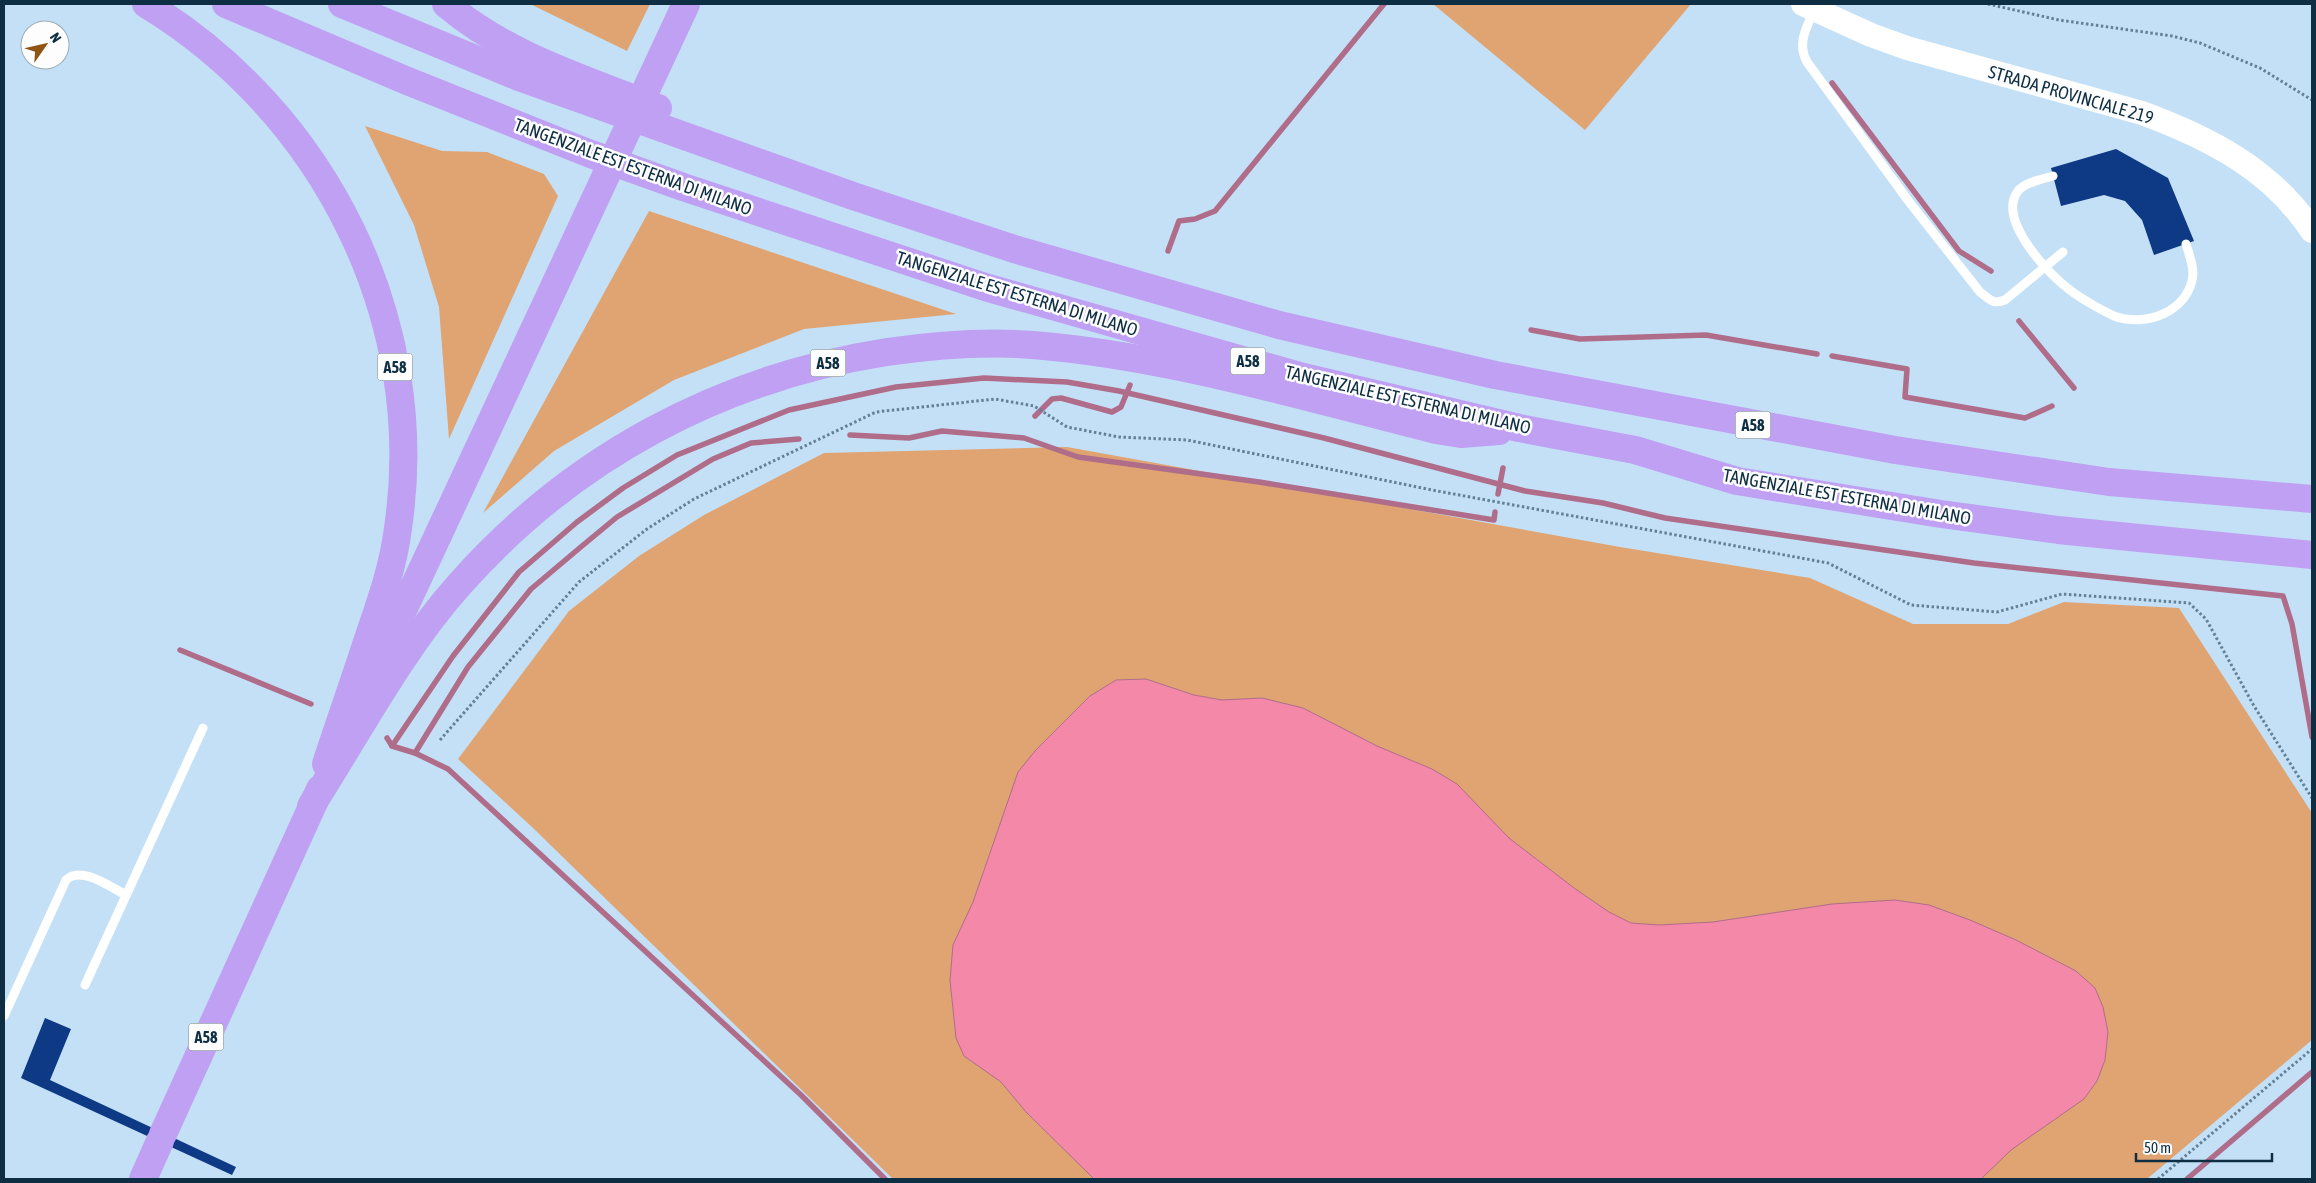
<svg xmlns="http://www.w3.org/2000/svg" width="2316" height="1183" viewBox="0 0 2316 1183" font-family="'Asap Condensed',sans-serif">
<rect width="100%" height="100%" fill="#c4e0f7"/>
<!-- green -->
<g fill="#dfa472">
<path d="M 530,4 L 650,4 L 627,51 Z"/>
<path d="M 1433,4 L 1691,4 L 1585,130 Z"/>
<path d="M 365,126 L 442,151 L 487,152 L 544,174 L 558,196 L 449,439 L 439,307 L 414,225 Z"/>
<path d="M 649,211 L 956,314 L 804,329 L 674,380 L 554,451 L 483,513 Z"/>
<path d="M 1067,447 L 1620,547 L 1810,578 L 1913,624 L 2008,624 L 2064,602 L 2179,608 L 2312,813 L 2312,1040 L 2147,1179 L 893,1179 L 532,827 L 458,759 L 569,611 L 639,556 L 704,515 L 824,453 Z"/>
</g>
<!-- water -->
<path fill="#f488a9" stroke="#af6d8a" d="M 1146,679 L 1194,695 L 1222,700 L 1262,698 L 1303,708 L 1377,746 L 1432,769 L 1457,784 L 1509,838 L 1574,888 L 1609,912 L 1631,923 L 1659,925 L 1713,922 L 1832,904 L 1895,900 L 1929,905 L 1970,920 L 2016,940 L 2076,971 L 2095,988 L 2103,1007 L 2108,1032 L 2105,1060 L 2097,1081 L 2084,1099 L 2011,1150 L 1981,1179 L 1094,1179 L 1026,1112 L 1001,1082 L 964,1056 L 956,1038 L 950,980 L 953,945 L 973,902 L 1018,772 L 1035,751 L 1090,696 L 1116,680 Z"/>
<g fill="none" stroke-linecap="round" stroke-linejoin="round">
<!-- stream -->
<g stroke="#af6d8a" stroke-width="5.5">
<path d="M 1832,83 L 1959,251 L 1991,271"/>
<path d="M 1168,251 L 1179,221 L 1195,219 L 1215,211 L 1384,4"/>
<path d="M 2019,321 L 2074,388"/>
<path d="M 1531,330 L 1580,339 L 1706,335 L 1817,354"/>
<path d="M 1832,356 L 1907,369 L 1905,397 L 2025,418 L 2052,406"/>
<path d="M 1035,416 L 1052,399 L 1061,398 L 1112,412 L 1121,407 L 1130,385"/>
<path d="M 850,435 L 909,438 L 942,431 L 1024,438 L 1078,457 L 1259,482 L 1494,520 L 1495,512"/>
<path d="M 1498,494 L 1503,468"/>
<path d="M 180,650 L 311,704"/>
<path d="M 387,738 L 392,746 L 415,753 L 448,769 L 801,1095 L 885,1179"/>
<path d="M 392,746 L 453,656 L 519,572 L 577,522 L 623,488 L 677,455 L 789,410 L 896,387 L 984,378 L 1067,382 L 1119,391 L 1324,438 L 1525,491 L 1603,503 L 1665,518 L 1974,563 L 2283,596 L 2292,624 L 2312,737"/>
<path d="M 415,753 L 468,667 L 531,589 L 582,546 L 617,517 L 713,459 L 751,443 L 799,439"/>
<path d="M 2187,1179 L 2312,1072"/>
</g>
</g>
<!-- building -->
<g fill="#0e3985">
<path d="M 2116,149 L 2168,178 L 2194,241 L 2154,255 L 2142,220 L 2125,201 L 2104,195 L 2061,206 L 2051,168 Z"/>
<path d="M 45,1018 L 71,1029 L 50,1080 L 236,1167 L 232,1175 L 21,1078 Z"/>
</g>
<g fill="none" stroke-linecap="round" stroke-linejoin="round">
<!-- path -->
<g stroke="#628096" stroke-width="3" stroke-dasharray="2.5 2.5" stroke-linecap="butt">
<path d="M 1988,4 L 2059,20 L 2172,36 L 2200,43 L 2260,68 L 2312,100"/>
<path d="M 440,740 L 579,582 L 647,529 L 694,499 L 876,412 L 995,399 L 1034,406 L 1067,427 L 1119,437 L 1187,440 L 1432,490 L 1828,563 L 1911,605 L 1997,612 L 2062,594 L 2189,603 L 2206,619 L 2254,706 L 2312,798"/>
<path d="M 2158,1179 L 2312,1049"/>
</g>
<!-- service -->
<g stroke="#fff" stroke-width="9">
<path d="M 1814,11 C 1806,28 1797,44 1807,62 L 1910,203 L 1980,292 C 1989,299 1993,305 2005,300 L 2063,252"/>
<path d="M 2053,176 C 2043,179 2025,182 2018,191 C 1997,218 2045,270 2065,286 C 2076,296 2101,310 2114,316 C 2146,328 2190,311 2193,274 C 2193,264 2189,254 2186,244"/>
<path d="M 85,985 L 203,728"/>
<path d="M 4,1016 L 66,880 C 81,865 110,887 126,895"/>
</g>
<!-- tertiary -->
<path stroke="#fff" stroke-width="24" d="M 1803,4 L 1871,35 L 1907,48 L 2142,113 C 2210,138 2272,170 2312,231"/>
<!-- motorway -->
<g stroke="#bfa0f2" stroke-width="28">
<path d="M 146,4 C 324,112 429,320 398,528 C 393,569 379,606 366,645 C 353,685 339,724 326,764"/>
<path d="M 226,4 L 405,80 L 588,153 L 683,187 L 985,287 L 1303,377 L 1519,428 L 1635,450 L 1737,481 L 1941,514 L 2058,530 L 2312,555"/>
<path d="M 342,4 L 519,77 L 853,196 L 1014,249 L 1279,325 L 1495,375 L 1895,450 L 2109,482 L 2312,499"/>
<path d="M 446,4 C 507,56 585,79 658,108"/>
<path d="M 363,696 L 686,4"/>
<path d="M 311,806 C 358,733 401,650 459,585 C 571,458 720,378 887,352 C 935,345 985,341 1033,345 C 1169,356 1304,397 1436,430 L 1461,434 L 1499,431"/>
<path d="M 163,1134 L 320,789"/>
<path d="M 143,1179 L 160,1141"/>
</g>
</g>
<g text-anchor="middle" stroke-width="5" stroke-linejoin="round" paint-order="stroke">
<!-- shield labels -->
<g fill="#fdfdfd" stroke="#566c7b" stroke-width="1">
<rect x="1230.5" y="347.5" width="35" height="27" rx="4"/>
<rect x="810.5" y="349.5" width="35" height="27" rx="4"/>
<rect x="377.5" y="353.5" width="35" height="27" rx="4"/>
<rect x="1735.5" y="411.5" width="35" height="27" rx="4"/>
<rect x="188.5" y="1023.5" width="35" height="27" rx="4"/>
</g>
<g font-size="16" font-weight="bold" fill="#0e2e43">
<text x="1248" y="367">A58</text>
<text x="828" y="369">A58</text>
<text x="395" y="373">A58</text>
<text x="1753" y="431">A58</text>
<text x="206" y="1043">A58</text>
</g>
<!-- street labels -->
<g font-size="18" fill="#0e2e43" stroke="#fdfdfd">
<text transform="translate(2071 95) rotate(16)" y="6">STRADA PROVINCIALE 219</text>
<text transform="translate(633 167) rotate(20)" y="6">TANGENZIALE EST ESTERNA DI MILANO</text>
<text transform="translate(1017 294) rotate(17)" y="6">TANGENZIALE EST ESTERNA DI MILANO</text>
<text transform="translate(1408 400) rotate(13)" y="6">TANGENZIALE EST ESTERNA DI MILANO</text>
<text transform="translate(1847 497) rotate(10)" y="6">TANGENZIALE EST ESTERNA DI MILANO</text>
</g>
</g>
<!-- border -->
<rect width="2316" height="1183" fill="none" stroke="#0e2e43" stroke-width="10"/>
<!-- north arrow -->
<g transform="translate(45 45) rotate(56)"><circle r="24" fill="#fdfdfd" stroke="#9daab3"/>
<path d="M0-4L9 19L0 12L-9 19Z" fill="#8f5313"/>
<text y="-8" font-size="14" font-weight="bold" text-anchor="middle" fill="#0e2e43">N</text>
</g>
<!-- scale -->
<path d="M2136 1153v8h136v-8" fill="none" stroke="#0e2e43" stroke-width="2.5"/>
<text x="2144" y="1153" font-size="15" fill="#0e2e43" stroke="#fdfdfd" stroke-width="4" paint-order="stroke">50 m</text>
</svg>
